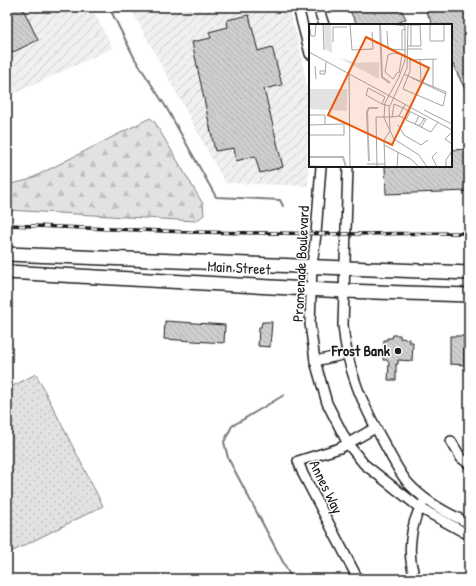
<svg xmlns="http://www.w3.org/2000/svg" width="476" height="586" viewBox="0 0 476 586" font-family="'Patrick Hand',sans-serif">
<defs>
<pattern id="industrial-furrows" width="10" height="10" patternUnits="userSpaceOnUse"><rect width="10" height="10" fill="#f0f0f0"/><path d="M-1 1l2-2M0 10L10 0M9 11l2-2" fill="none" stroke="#cdcdcd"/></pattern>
<pattern id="grass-dots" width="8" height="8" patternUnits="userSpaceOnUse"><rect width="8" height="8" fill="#e2e2e2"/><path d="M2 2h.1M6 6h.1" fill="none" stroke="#c1c1c1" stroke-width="1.8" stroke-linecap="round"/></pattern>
<pattern id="forest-firs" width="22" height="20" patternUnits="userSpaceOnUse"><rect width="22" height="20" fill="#e2e2e2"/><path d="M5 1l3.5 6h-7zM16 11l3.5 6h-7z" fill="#c1c1c1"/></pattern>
<pattern id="building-back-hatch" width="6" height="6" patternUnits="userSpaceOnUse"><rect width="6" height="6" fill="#cecece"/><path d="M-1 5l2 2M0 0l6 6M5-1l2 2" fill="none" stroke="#b0b0b0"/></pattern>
</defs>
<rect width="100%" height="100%" fill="#fff"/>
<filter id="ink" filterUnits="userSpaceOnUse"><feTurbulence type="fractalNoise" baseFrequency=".025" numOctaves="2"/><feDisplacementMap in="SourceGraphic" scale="8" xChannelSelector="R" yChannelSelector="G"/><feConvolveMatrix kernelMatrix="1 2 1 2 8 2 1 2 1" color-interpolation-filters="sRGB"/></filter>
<g filter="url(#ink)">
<!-- industrial -->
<g fill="url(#industrial-furrows)">
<path d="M 7,7 L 91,7 L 113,48 L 7,97 Z"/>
<path d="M 130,7 L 287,7 L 298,39 L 310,103 L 308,186 L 225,183 Z"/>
</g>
<!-- grass -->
<path fill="url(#grass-dots)" stroke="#7f7f7f" d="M 36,374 L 103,506 L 7,554 L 7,389 Z"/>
<!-- forest -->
<path fill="url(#forest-firs)" stroke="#7f7f7f" d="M 150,118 L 154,121 L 203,204 L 204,215 L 196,221 L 7,210 L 7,185 L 28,180 Z"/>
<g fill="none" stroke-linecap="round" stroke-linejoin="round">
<!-- stream -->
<g stroke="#7a7a7a" stroke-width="2">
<path d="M 109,7 L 135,59 L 166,107 L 216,197 L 280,200 L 283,206"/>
<path d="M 284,395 L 232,426 L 224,442 L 228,458 L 292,579"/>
</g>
</g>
<!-- building -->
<g fill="url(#building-back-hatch)" stroke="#1c1c1c">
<path d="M 7,7 L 22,7 L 38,40 L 7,55 Z"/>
<path d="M 353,7 L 400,7 L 406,19 L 394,25 L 357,25 L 349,9 Z"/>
<path d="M 424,7 L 469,7 L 469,97 L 451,61 L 451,25 L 433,25 Z"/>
<path d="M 249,15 L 258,51 L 272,47 L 282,85 L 264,89 L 283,167 L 260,173 L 255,156 L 236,161 L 234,148 L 215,151 L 192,42 L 211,38 L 209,32 L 228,27 L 227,20 Z"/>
<path d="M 469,149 L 469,191 L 386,194 L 385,166 L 451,166 L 451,150 Z"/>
<path d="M 165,321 L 225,325 L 224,343 L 164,339 Z"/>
<path d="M 262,322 L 272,322 L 270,347 L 258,346 L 259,327 L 261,327 Z"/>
<path d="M 393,335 L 400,335 L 400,338 L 409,339 L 409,342 L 413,342 L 412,361 L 398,360 L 398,364 L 396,364 L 396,380 L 388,380 L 389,363 L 387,360 L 383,360 L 384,340 L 387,340 L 387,338 L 392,338 Z"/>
<path d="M 450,336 L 464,336 L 464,365 L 450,364 Z"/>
</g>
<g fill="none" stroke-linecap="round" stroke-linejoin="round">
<!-- minor casing -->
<g stroke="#1c1c1c" stroke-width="12">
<g id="minor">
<path d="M 298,7 L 310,54"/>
<path d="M 318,7 L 324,25"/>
<path d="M 321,166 L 316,234 L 312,266 L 310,324 L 315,361 L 327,403 L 348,444 L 364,464 L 420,508 L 469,535"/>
<path d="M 348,166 L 343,325 C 347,371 363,405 385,445 C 392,458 399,472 408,483 C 424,501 448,514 469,523"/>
<path d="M 315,361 L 347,354"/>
<path d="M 451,441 L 461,458 L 469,464"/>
<path d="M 358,579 L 303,474 L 298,461 L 340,448 L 375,428"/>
<path d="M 416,579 C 406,557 410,523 423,503"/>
</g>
</g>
<!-- highway casing -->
<g stroke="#1c1c1c" stroke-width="16">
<g id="highway">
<path d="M 7,254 L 469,273"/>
<path d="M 7,272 L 344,291 L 469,295"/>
</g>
</g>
<!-- minor -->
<use href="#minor" stroke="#fff" stroke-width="9"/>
<!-- highway -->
<use href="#highway" stroke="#fff" stroke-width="13"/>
<!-- rail casing -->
<g stroke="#1c1c1c" stroke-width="3.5">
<path id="rail" d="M 7,225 L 190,232 L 345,234 L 469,233"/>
</g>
<!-- rail -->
<use href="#rail" stroke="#fff" stroke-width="2" stroke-dasharray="6" stroke-linecap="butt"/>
</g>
</g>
<!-- markers -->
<circle fill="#1c1c1c" stroke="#fff" stroke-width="1.5" cx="398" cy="351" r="4"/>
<g text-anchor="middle" stroke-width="3" stroke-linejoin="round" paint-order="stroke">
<!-- street labels -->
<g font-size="15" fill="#1c1c1c" stroke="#fff">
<text transform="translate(301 264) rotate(-87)" y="5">Promenade Boulevard</text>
<text transform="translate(239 268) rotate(3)" y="5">Main Street</text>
<text transform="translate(326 487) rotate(64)" y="5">Annes Way</text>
</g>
<!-- poi labels -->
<g font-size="15" font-weight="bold" fill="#1c1c1c" stroke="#fff" text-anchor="end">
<text x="390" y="356">Frost Bank</text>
</g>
</g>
<!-- overview -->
<g transform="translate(309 24)">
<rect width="143" height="143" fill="#fff"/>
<path d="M 1,65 L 38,65 L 38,87 L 1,85 Z" fill="#e2e2e2"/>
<path d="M 15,0 L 22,0 L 23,29 L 16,25 ZM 30,34 L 49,39 L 70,38 L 70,55 Z" fill="#e2e2e2"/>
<path fill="none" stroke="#b8b8b8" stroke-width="2" d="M 71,0 L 73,53 L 81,59M 0,133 L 34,133 L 37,143M 60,137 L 58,88 L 60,84 L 69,84"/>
<path fill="none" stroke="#a4a4a4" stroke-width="1" d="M 0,0 L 2,12 L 6,12 L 7,0M 14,0 L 15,26M 41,0 L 43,26 L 64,25 L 63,8M 81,0 L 96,2M 96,0 L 96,36 L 90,53 L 76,79 L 75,94 L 85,115 L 110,131 L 118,143M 121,0 L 121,17 L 135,17 L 135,0M 99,1 L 111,1 L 112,22 L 99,22M 102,1 L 102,22M 78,7 L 79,25 L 97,26M 24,18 L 24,3 L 38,3M 99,25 L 113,25M 93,26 L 93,6 L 96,5M 0,28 L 143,106M 124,35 L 124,63M 100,36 L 128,35M 111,36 L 112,57M 6,42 L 7,55M 16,47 L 11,47 L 11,50 L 16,50 L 17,38M 89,48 L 84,55 L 76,48 L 79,31 L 84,29 L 97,31M 90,49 L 93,31M 40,50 L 41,143M 95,50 L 99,52 L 137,68 L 134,82 L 94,65 L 99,52 L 101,47 L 101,36M 103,54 L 137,70M 73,80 L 76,73 L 59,64 L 57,71 L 73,80 L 80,82M 115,86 L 143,100M 101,88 L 97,96 L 106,100 L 107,101 L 111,101 L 115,95 L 110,92 L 106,100M 0,91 L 16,91 L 16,100M 90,92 L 94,84 L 110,92M 83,93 L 90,92 L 97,95M 0,101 L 35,100 L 35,111 L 0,111M 89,101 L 95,111 L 112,121 L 119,116M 108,101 L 122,108 L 129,98M 112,104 L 117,95 L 114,94M 81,106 L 80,84 L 98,44 L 99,0M 143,108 L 136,115 L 143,120M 75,121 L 102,135 L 110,143M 58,140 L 76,140M 0,142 L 28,143M 68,143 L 67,93 L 83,93 L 85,80 L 94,84 L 96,81M 76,143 L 75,116 L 81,107M 88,143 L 89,128M 128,143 L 123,133 L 128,128M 137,143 L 137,136 L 143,127"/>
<path fill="#e8590c" fill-opacity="0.15" stroke="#e8590c" stroke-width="2" d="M 57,13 L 120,44 L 83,121 L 19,91 Z"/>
<rect width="143" height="143" fill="none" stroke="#1c1c1c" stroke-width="2"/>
</g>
<!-- margin -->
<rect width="476" height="586" fill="none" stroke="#fff" stroke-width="24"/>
<rect x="12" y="12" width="452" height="562" fill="none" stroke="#1c1c1c" stroke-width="1.5" filter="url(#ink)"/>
</svg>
